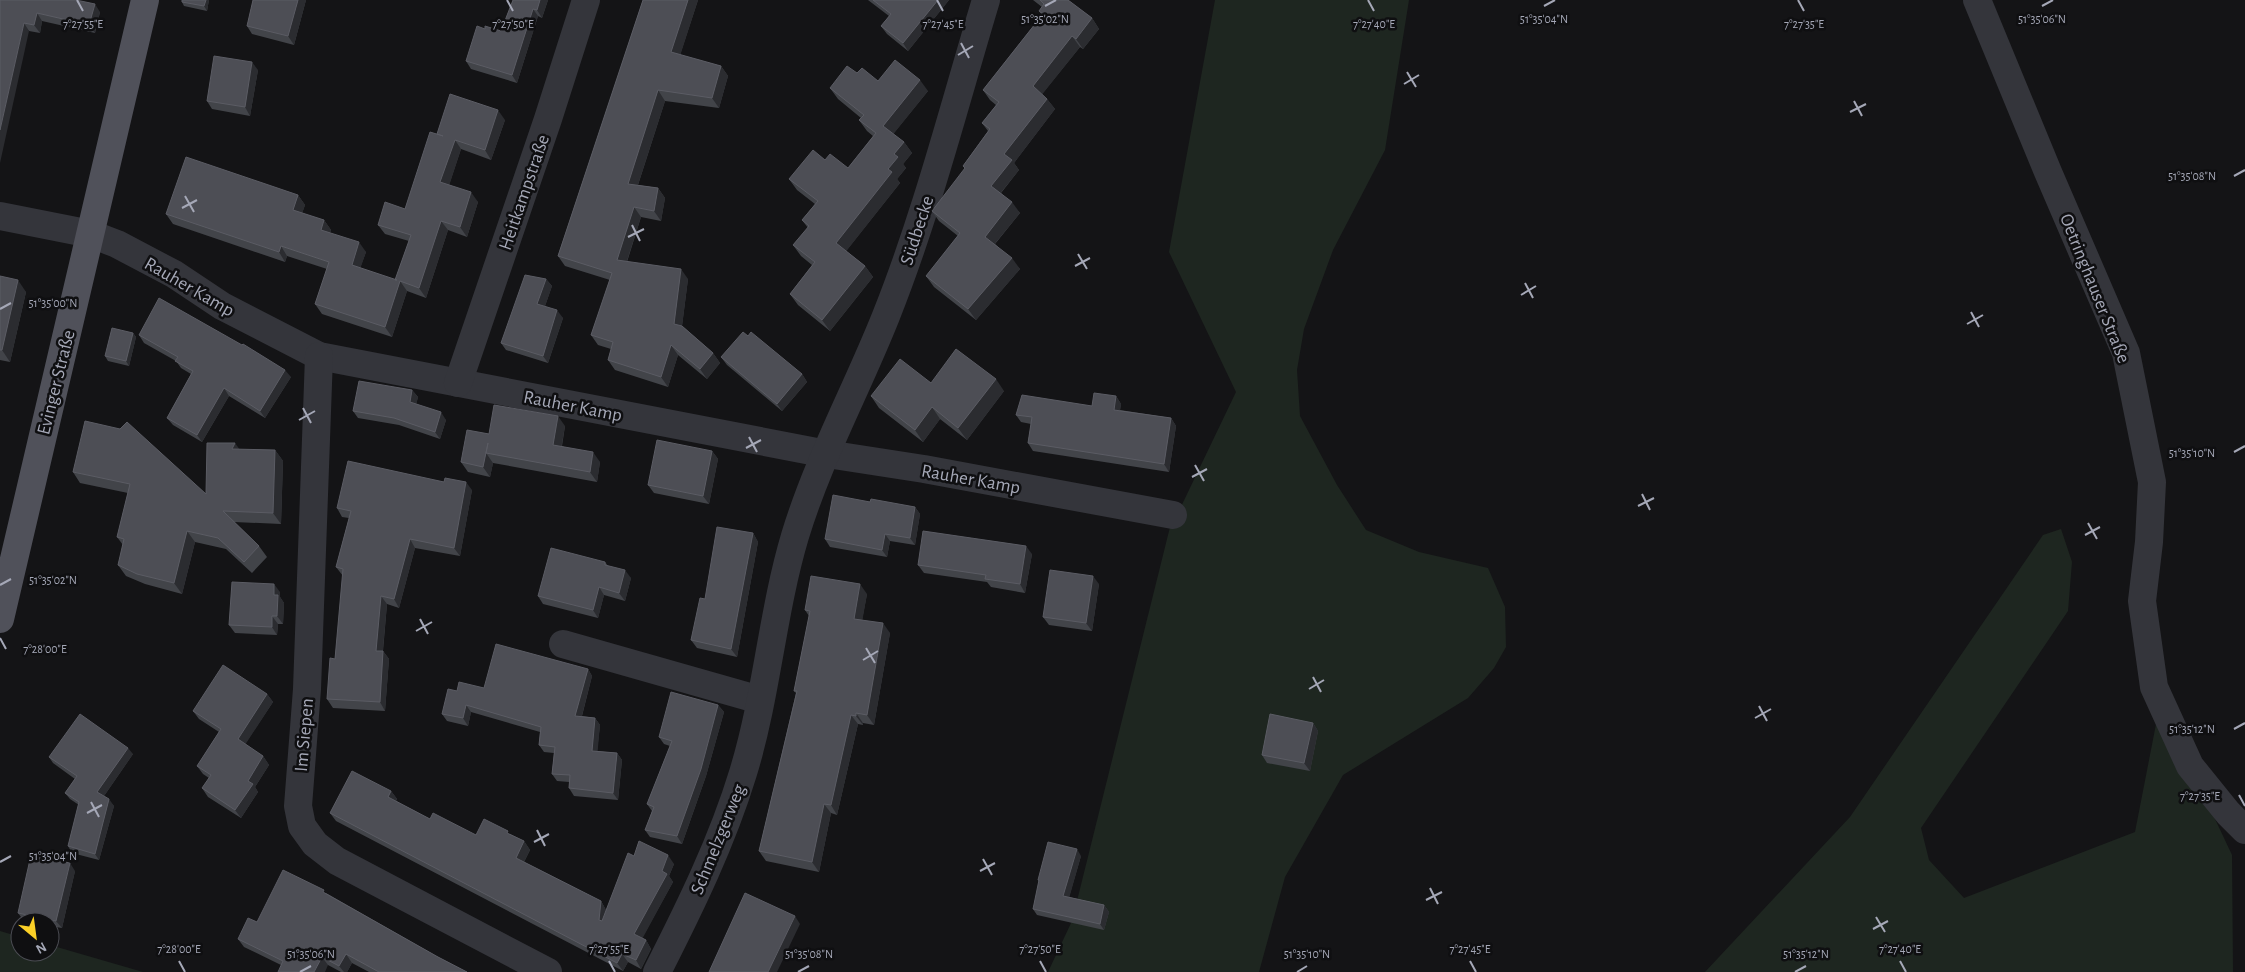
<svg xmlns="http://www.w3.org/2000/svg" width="2245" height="972" viewBox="0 0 2245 972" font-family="'Alegreya Sans',sans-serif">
<rect width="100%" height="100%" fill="#141416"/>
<!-- green -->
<g fill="#1e2620">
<path d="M 1215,0 L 1409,0 L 1385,150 L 1333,250 L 1304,329 L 1297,370 L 1300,416 L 1337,485 L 1366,530 L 1419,552 L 1488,568 L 1505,607 L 1506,647 L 1494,668 L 1468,698 L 1343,775 L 1285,877 L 1259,972 L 1048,972 L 1072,921 L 1173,515 L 1177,515 L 1236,392 L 1169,252 Z"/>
<path d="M 2061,529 L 2072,562 L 2068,611 L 1921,828 L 1929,860 L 1964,898 L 2135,832 L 2157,719 L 2190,766 L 2232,855 L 2233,972 L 1705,972 L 1850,817 L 2043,535 Z"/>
<path d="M 0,931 L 20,937 L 20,952 L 50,952 L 50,945 L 143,972 L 0,972 Z"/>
</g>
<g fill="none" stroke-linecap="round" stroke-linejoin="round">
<!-- minor -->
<g stroke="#34353b" stroke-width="28">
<path d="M 1977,0 L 2048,172 L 2126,353 L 2152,482 L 2149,542 L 2142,601 L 2154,687 L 2190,766 L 2228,813 L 2245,830"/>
<path d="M 0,216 L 91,234 L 117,244 L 174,274 L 222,306 L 319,356 L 827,454 L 924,469 L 1173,515"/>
<path d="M 319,356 L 307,689 L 298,806 L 302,826 L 315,844 L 337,861 L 548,972"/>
<path d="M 458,383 L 548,119 L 586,0"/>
<path d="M 563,644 L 760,700"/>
<path d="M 657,972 C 690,907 722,842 743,773 C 767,695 772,613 795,536 C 818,460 857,389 886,316 C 927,213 954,106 986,0"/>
</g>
<!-- major -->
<path stroke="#50515a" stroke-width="28" d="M 0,619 L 145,0"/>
</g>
<!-- wall -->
<g fill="#424449">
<path d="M 0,0 L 100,12 L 95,33 L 42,21 L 40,33 L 29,31 Z"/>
<path d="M 209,0 L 207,11 L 184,6 L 182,2 Z"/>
<path d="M 253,0 L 306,0 L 294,45 L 252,34 L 247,26 Z"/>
<path d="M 513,0 L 548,0 L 542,18 L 538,16 L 517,83 L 471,69 L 466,61 L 485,29 L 501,31 Z"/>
<path d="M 643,0 L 698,0 L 680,55 L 721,66 L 728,76 L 719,108 L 665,101 L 638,185 L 658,188 L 665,198 L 661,221 L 641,217 L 627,262 L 688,279 L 682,326 L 713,353 L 720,363 L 707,379 L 678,355 L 668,387 L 615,370 L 608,360 L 611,349 L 598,345 L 591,335 L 610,280 L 565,266 L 558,256 Z"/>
<path d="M 868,0 L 949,0 L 908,51 L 887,34 L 881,26 L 889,16 Z"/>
<path d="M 1033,0 L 1068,0 L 1092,18 L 1099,29 L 1083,49 L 1080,47 L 1042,94 L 1047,99 L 1055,109 L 1014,163 L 1019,170 L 1001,193 L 1020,213 L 995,244 L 1020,269 L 976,320 L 934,287 L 926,276 L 958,236 L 939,221 L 932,211 L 965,169 L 963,166 L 988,131 L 982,123 L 996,105 L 990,100 L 983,90 L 1042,15 L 1039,11 L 1042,7 Z"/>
<path d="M 258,70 L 250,116 L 212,109 L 207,101 Z"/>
<path d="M 857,73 L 878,81 L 928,91 L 893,134 L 904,142 L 912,153 L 903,164 L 906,168 L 897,179 L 900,183 L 846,251 L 865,266 L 873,277 L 830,331 L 798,305 L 790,294 L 812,265 L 801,256 L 793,245 L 808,228 L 802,220 L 815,204 L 797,190 L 789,179 L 825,160 L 848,168 L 873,136 L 867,131 L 859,120 L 861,118 L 838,99 L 830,88 Z"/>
<path d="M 505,120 L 491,160 L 461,149 L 449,185 L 478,202 L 467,237 L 448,230 L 426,298 L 407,291 L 392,337 L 322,314 L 315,304 L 327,269 L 287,256 L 285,262 L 173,224 L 166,214 L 298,195 L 305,205 L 302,213 L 324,220 L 331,230 L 330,233 L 366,252 L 360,268 L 395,280 L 409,241 L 385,234 L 378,225 L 405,209 L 437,134 Z"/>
<path d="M 0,276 L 26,292 L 10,362 L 0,360 Z"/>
<path d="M 546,279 L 552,286 L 545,306 L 563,318 L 548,363 L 506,350 L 501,343 Z"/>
<path d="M 133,333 L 136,337 L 129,366 L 108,361 L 105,356 Z"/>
<path d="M 139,335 L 291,377 L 265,418 L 229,396 L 202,442 L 173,425 L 167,418 L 191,374 L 181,368 L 176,361 L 144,343 Z"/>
<path d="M 721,357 L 802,374 L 807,382 L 782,411 L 727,365 Z"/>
<path d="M 931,383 L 1004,391 L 967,440 L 940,419 L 923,442 L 879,408 L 871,396 Z"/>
<path d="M 412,390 L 418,397 L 416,404 L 446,420 L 440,439 L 399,425 L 358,418 L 353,411 Z"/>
<path d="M 1116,396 L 1121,404 L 1120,410 L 1171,418 L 1176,426 L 1169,472 L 1033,451 L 1028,443 L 1031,424 L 1021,422 L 1016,415 L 1092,406 Z"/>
<path d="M 565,426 L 562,446 L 600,462 L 597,482 L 493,463 L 490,477 L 468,472 L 461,462 L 489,434 Z"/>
<path d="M 239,449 L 275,450 L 283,461 L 281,524 L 234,522 L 259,546 L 267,557 L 252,573 L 226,549 L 195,542 L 182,594 L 145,584 L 126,576 L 118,565 L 123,545 L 117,537 L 128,493 L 80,483 L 73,472 L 206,494 Z"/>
<path d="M 712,451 L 718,459 L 709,504 L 654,493 L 648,485 Z"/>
<path d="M 472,490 L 460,556 L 415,548 L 399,608 L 387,604 L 383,651 L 389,659 L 385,711 L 333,708 L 327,699 L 335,659 L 343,576 L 336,567 L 349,518 L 342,517 L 337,508 Z"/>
<path d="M 870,502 L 915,507 L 920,514 L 915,545 L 890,541 L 887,557 L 830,547 L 825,539 Z"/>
<path d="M 753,533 L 758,542 L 737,657 L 697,648 L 691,640 L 705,599 Z"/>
<path d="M 1032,554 L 1025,593 L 991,587 L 987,582 L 924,573 L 918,565 Z"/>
<path d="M 605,562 L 608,566 L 631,578 L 625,601 L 604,595 L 598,618 L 543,604 L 538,596 Z"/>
<path d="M 1099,584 L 1092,631 L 1049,625 L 1043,617 Z"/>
<path d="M 280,592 L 280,597 L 284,603 L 283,624 L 278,624 L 277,635 L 235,633 L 229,625 Z"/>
<path d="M 867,594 L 862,620 L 890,633 L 874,725 L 863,723 L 863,725 L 858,724 L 837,815 L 831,813 L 819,872 L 766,861 L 759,851 L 796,693 L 794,691 L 809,616 L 805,610 Z"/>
<path d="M 588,669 L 592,676 L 582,716 L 595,718 L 600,725 L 597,751 L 617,753 L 622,760 L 618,800 L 574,796 L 569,788 L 569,782 L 557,781 L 552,774 L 554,753 L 544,752 L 539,745 L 540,732 L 471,712 L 468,726 L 447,721 L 442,714 L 457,691 L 484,688 Z"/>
<path d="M 267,694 L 273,702 L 245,744 L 263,756 L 269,765 L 255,787 L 258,792 L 241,818 L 208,797 L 202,788 L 209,778 L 203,774 L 197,766 L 219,732 L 199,719 L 193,711 Z"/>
<path d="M 718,705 L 724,712 L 706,776 L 682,844 L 650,837 L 645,830 L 652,811 L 647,804 L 670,746 L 664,744 L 659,737 Z"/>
<path d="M 1313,723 L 1318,731 L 1310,771 L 1267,763 L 1262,755 Z"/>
<path d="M 133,754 L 104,796 L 114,806 L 99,860 L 72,853 L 68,846 L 79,805 L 70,799 L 65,793 L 75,779 L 53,763 L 49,757 Z"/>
<path d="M 391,791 L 397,799 L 396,801 L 430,819 L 476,835 L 510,834 L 524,841 L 530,850 L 524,862 L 601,901 L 606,910 L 634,856 L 674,864 L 669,876 L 673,882 L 642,938 L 646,940 L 651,949 L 641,969 L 628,962 L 623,971 L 336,821 L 330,813 Z"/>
<path d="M 1081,856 L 1069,897 L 1104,905 L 1109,912 L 1104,930 L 1037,915 L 1033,909 L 1039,882 L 1038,880 Z"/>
<path d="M 75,871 L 62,928 L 50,926 L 50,922 L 29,922 L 24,921 L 18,913 Z"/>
<path d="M 326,893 L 438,957 L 467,972 L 369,972 L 352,963 L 347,972 L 341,972 L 328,965 L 281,965 L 244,947 L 238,939 Z"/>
</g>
<!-- shaded-wall -->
<g fill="#2b2c30">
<path d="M 206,0 L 209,0 L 207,11 L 204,6 Z"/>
<path d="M 298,0 L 306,0 L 294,45 L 288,36 Z"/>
<path d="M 540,0 L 548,0 L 542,18 L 537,10 Z"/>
<path d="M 688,0 L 698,0 L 678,62 L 671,52 Z"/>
<path d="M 938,0 L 949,0 L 908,51 L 903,43 Z"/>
<path d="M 95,4 L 100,12 L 95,33 L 89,25 Z"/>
<path d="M 533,9 L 538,16 L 517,83 L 512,75 Z"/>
<path d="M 37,13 L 42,21 L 40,33 L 34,25 Z"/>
<path d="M 1092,18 L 1099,29 L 1083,49 L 1076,39 Z"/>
<path d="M 24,23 L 29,31 L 0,163 L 0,130 Z"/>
<path d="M 1072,36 L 1080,47 L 1040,97 L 1033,86 Z"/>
<path d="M 252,62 L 258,70 L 250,116 L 245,107 Z"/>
<path d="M 721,66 L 728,76 L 719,108 L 712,98 Z"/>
<path d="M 920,80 L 928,91 L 891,137 L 883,126 Z"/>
<path d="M 658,90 L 665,101 L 635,194 L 628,184 Z"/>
<path d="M 1047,99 L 1055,109 L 1014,163 L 1019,170 L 998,196 L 991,186 L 1004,154 Z"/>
<path d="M 498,110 L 505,120 L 491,160 L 485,150 Z"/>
<path d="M 455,140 L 461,149 L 447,192 L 440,182 Z"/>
<path d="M 904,142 L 912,153 L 903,164 L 906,168 L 897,179 L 900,183 L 844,254 L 836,243 L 888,169 L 894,154 Z"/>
<path d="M 658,188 L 665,198 L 661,221 L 654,211 Z"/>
<path d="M 471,192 L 478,202 L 467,237 L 460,227 Z"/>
<path d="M 298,195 L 305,205 L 300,220 L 293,210 Z"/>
<path d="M 1012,202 L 1020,213 L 992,247 L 985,237 Z"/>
<path d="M 634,207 L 641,217 L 624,270 L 617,260 Z"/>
<path d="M 324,220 L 331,230 L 328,240 L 321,230 Z"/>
<path d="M 441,221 L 448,230 L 426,298 L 419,288 Z"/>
<path d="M 359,242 L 366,252 L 358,275 L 352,265 Z"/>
<path d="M 281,246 L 287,256 L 285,262 L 279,252 Z"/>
<path d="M 1012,258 L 1020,269 L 976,320 L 968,309 Z"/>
<path d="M 865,266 L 873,277 L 830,331 L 822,320 Z"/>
<path d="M 681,269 L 688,279 L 681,334 L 674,324 Z"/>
<path d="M 546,279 L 552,286 L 543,312 L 537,304 Z"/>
<path d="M 18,280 L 26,292 L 10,362 L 2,350 Z"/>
<path d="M 400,281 L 407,291 L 392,337 L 385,327 Z"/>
<path d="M 557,310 L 563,318 L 548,363 L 543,356 Z"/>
<path d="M 133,333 L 136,337 L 129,366 L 126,361 Z"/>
<path d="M 671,345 L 678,355 L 668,387 L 661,377 Z"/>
<path d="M 713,353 L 720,363 L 707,379 L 700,369 Z"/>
<path d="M 285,370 L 291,377 L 265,418 L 260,411 Z"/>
<path d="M 802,374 L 807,382 L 782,411 L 777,404 Z"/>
<path d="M 996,379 L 1004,391 L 967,440 L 958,428 Z"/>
<path d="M 224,388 L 229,396 L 202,442 L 197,435 Z"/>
<path d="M 412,390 L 418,397 L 415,410 L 410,402 Z"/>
<path d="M 1116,396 L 1121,404 L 1119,417 L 1114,410 Z"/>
<path d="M 932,407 L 940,419 L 923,442 L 915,430 Z"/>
<path d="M 441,412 L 446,420 L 440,439 L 435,432 Z"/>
<path d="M 558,416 L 565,426 L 560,455 L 553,445 Z"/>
<path d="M 1171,418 L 1176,426 L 1169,472 L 1164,464 Z"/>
<path d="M 235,443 L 243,454 L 232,449 Z"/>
<path d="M 488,443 L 486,453 L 493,463 L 490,477 L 483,467 Z"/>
<path d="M 275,450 L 283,461 L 281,524 L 273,513 Z"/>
<path d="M 712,451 L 718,459 L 709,504 L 703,496 Z"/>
<path d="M 593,452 L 600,462 L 597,482 L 590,472 Z"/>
<path d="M 466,482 L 472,490 L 460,556 L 454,548 Z"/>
<path d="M 915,507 L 920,514 L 915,545 L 910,538 Z"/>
<path d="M 187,531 L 195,542 L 182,594 L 174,583 Z"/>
<path d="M 753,533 L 758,542 L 737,657 L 731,649 Z"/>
<path d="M 885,534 L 890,541 L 887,557 L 882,550 Z"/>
<path d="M 410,539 L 415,548 L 399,608 L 394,599 Z"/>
<path d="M 1026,546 L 1032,554 L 1025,593 L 1020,584 Z"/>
<path d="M 625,570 L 631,578 L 625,601 L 619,593 Z"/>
<path d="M 1093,576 L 1099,584 L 1092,631 L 1086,623 Z"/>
<path d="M 274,584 L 280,592 L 280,597 L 284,603 L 283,624 L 277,616 L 274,595 Z"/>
<path d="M 860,584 L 867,594 L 861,628 L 854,619 Z"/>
<path d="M 599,587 L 604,595 L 598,618 L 593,610 Z"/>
<path d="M 381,596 L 387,604 L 382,659 L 376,651 Z"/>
<path d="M 272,616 L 278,624 L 277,635 L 272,627 Z"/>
<path d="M 883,623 L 890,633 L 874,725 L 867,715 Z"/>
<path d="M 383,651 L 389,659 L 385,711 L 380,702 Z"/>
<path d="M 588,669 L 592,676 L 580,723 L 575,716 Z"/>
<path d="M 267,694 L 273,702 L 243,748 L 238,739 Z"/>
<path d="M 466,705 L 471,712 L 468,726 L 463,718 Z"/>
<path d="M 718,705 L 724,712 L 706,776 L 682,844 L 677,836 Z"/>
<path d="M 856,713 L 863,723 L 863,725 L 856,716 Z"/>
<path d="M 851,715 L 858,724 L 837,815 L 831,805 Z"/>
<path d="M 595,718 L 600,725 L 597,758 L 592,751 Z"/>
<path d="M 1313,723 L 1318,731 L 1310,771 L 1304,763 Z"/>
<path d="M 128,748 L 133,754 L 102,799 L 97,792 Z"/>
<path d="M 617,753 L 622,760 L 618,800 L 613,793 Z"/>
<path d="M 263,756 L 269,765 L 255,787 L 258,792 L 241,818 L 235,810 L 248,781 Z"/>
<path d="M 391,791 L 397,799 L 394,805 L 388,797 Z"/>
<path d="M 109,799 L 114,806 L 99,860 L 95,854 Z"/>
<path d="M 824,804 L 831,813 L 819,872 L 812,862 Z"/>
<path d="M 524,841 L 530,850 L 522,866 L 516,858 Z"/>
<path d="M 1077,849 L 1081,856 L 1068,902 L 1063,896 Z"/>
<path d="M 668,855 L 674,864 L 669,876 L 673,882 L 640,943 L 634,934 Z"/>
<path d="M 70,863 L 75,871 L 62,928 L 56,921 Z"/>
<path d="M 601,901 L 606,910 L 604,928 L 599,920 Z"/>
<path d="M 1104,905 L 1109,912 L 1104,930 L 1100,924 Z"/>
<path d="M 795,916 L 800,924 L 777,972 L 768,972 Z"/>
<path d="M 646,940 L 651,949 L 641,969 L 636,960 Z"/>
<path d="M 346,954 L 352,963 L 347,972 L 344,972 L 339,966 Z"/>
<path d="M 622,954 L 628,962 L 623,971 L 617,963 Z"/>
<path d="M 322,957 L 328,965 L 325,972 L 314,972 Z"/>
</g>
<!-- building -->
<g fill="#4d4e55" stroke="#5b5c64">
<path d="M 0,0 L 76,0 L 95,4 L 89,25 L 37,13 L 34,25 L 24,23 L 0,130 Z"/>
<path d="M 182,0 L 206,0 L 204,6 L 182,2 Z"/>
<path d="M 253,0 L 298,0 L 288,36 L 247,26 Z"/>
<path d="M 513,0 L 540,0 L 537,10 L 533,9 L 512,75 L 466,61 L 477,26 L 485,29 L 485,26 L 501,31 Z"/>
<path d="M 643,0 L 688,0 L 671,52 L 721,66 L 712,98 L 658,90 L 628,184 L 658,188 L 654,211 L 634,207 L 617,260 L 681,269 L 674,324 L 682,326 L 713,353 L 700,369 L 671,345 L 661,377 L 608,360 L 613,342 L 591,335 L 612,273 L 558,256 Z"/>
<path d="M 873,0 L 938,0 L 903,43 L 881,26 L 891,14 Z"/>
<path d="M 1040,0 L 1068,0 L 1092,18 L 1076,39 L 1072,36 L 1033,86 L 1047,99 L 1004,154 L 1012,160 L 991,186 L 1012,202 L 985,237 L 1012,258 L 968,309 L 926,276 L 960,233 L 932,211 L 965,168 L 963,166 L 990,129 L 982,123 L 999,102 L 983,90 L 1043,14 L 1039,11 L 1044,4 Z"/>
<path d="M 214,56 L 252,62 L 245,107 L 207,101 Z"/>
<path d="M 895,60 L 920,80 L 883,126 L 904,142 L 894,154 L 898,157 L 888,169 L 892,172 L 836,243 L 865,266 L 822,320 L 790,294 L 815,262 L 793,245 L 809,226 L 802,220 L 818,201 L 789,179 L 813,150 L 825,160 L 830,154 L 848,168 L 876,133 L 859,120 L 864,115 L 830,88 L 847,66 L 857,73 L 862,68 L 878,81 Z"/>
<path d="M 450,94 L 498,110 L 485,150 L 455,140 L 440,182 L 471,192 L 460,227 L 441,221 L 419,288 L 400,281 L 385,327 L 315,304 L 329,262 L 281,246 L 279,252 L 166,214 L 186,157 L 298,195 L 293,210 L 324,220 L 321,230 L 359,242 L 352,265 L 397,280 L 395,280 L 411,235 L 378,225 L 385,202 L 405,209 L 430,132 L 443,136 L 437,134 Z"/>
<path d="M 525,275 L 546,279 L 537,304 L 557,310 L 543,356 L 501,343 Z"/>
<path d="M 0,276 L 18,280 L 2,350 L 0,350 Z"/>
<path d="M 159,298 L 242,345 L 243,344 L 285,370 L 260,411 L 224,388 L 197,435 L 167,418 L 193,371 L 175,361 L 178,357 L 139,335 Z"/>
<path d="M 112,328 L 133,333 L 126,361 L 105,356 Z"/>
<path d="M 743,332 L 748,336 L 751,332 L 802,374 L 777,404 L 721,357 Z"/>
<path d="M 956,349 L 996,379 L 958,428 L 932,407 L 915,430 L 871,396 L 900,359 L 931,383 Z"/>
<path d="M 359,381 L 412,390 L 410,402 L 441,412 L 435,432 L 394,418 L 353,411 Z"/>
<path d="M 1094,393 L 1116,396 L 1114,410 L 1171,418 L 1164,464 L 1028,443 L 1032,417 L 1016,415 L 1022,395 L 1092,406 Z"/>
<path d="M 494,405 L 558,416 L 553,445 L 593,452 L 590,472 L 486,453 L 488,443 L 483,467 L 461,462 L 467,430 L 489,434 Z"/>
<path d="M 85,421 L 120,429 L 127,422 L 206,494 L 207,443 L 235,443 L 232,449 L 275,450 L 273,513 L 223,511 L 259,546 L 244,562 L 218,538 L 187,531 L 174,583 L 137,574 L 118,565 L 124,539 L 117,537 L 130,484 L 73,472 Z"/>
<path d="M 657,440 L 712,451 L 703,496 L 648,485 Z"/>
<path d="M 348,461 L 444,482 L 445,478 L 466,482 L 454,548 L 410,539 L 394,599 L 381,596 L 376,651 L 383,651 L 380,702 L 327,699 L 330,658 L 335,659 L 343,569 L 336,567 L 351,511 L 337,508 Z"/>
<path d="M 833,495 L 870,502 L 871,499 L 915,507 L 910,538 L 885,534 L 882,550 L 825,539 Z"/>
<path d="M 717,527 L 753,533 L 731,649 L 691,640 L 700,598 L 705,599 Z"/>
<path d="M 923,531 L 1026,546 L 1020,584 L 985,579 L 986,575 L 918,565 Z"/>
<path d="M 551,548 L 605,562 L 605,565 L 625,570 L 619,593 L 599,587 L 593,610 L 538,596 Z"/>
<path d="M 1050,570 L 1093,576 L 1086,623 L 1043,617 Z"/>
<path d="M 811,576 L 860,584 L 854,619 L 883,623 L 867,715 L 856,713 L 856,716 L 851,715 L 831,805 L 824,804 L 812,862 L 759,851 L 797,691 L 794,691 L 810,611 L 805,610 Z"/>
<path d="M 232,582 L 274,584 L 274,595 L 278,595 L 277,616 L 272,616 L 272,627 L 229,625 Z"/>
<path d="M 496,644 L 588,669 L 575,716 L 595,718 L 592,751 L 617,753 L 613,793 L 569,788 L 570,775 L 552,774 L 555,747 L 539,745 L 541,727 L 466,705 L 463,718 L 442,714 L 448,689 L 457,691 L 459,682 L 484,688 Z"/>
<path d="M 223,665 L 267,694 L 238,739 L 263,756 L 248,781 L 253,784 L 235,810 L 202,788 L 211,775 L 197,766 L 221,729 L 193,711 Z"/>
<path d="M 671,692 L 718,705 L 701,769 L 677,836 L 645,830 L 654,807 L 647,804 L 672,741 L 659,737 Z"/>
<path d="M 80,714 L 128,748 L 97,792 L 109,799 L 95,854 L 68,846 L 79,802 L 65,793 L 77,776 L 49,757 Z"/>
<path d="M 1270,714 L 1313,723 L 1304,763 L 1262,755 Z"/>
<path d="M 352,771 L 391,791 L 388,797 L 430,819 L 433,813 L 476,835 L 484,819 L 508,831 L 507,833 L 524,841 L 516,858 L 601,901 L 599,920 L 602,921 L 628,853 L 634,856 L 639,841 L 668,855 L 662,871 L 667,874 L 634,934 L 646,940 L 636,960 L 622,954 L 617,963 L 330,813 Z"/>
<path d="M 1048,842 L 1077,849 L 1063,896 L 1104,905 L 1100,924 L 1033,909 L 1039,880 L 1038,880 Z"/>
<path d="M 31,855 L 70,863 L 56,921 L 18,913 Z"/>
<path d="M 283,870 L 324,890 L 323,892 L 438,957 L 467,972 L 379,972 L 346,954 L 339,966 L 322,957 L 314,972 L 278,972 L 283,961 L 238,939 L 248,918 L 257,922 Z"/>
<path d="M 745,893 L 795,916 L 768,972 L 709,972 Z"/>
</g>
<!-- ticks -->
<path fill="none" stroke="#a5a8b7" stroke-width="2" d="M 77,0 L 83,11M 507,0 L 513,11M 937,0 L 943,11M 1368,0 L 1374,11M 1798,0 L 1804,11M 1045,6 L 1056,0M 1544,6 L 1555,0M 2042,6 L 2053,0M 961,43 L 969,58M 958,55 L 973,46M 1407,72 L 1416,87M 1404,84 L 1419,75M 1854,101 L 1862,116M 1850,112 L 1866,104M 2234,176 L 2245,170M 185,196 L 194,212M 182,208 L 197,200M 632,225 L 640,241M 628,237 L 644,229M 1078,254 L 1087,269M 1075,266 L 1090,258M 1525,283 L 1533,298M 1521,295 L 1536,286M 0,309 L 11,303M 1971,312 L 1979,327M 1967,324 L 1983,315M 303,408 L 311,423M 299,420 L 315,411M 749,437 L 757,452M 746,448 L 761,440M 2234,452 L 2245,446M 1195,465 L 1204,481M 1192,477 L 1207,469M 1642,494 L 1650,510M 1638,506 L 1654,498M 2088,523 L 2097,539M 2085,535 L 2100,527M 0,585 L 11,579M 420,619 L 428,634M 416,631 L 432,622M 0,638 L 6,649M 866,648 L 875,663M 863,660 L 878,651M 1313,677 L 1321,692M 1309,689 L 1324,680M 1759,706 L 1767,721M 1755,718 L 1771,709M 2234,729 L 2245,723M 2239,795 L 2245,806M 91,802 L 99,817M 87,813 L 102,805M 537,830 L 545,846M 534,842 L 549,834M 983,859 L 992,875M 0,862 L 11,856M 980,871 L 995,863M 1430,888 L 1438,904M 1426,900 L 1442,892M 1876,917 L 1885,932M 1873,929 L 1888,921M 179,961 L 185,972M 609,961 L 615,972M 1040,961 L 1046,972M 1470,961 L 1476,972M 1900,961 L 1906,972M 300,972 L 311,966M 798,972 L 809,966M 1297,972 L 1307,966M 1795,972 L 1806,966"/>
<g text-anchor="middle" stroke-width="5" stroke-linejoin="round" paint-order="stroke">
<!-- street labels -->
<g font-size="19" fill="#a5a8b7" stroke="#0f0f11">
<text transform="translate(523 192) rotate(-71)" y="7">Heitkampstraße</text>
<text transform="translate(916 230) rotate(-72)" y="7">Südbecke</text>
<text transform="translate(190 286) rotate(30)" y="7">Rauher Kamp</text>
<text transform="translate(2096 288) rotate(68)" y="7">Oetringhauser Straße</text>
<text transform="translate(55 382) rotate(-76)" y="7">Evinger Straße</text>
<text transform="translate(573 405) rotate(11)" y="7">Rauher Kamp</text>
<text transform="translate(971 478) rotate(10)" y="7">Rauher Kamp</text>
<text transform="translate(303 735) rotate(-85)" y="7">Im Siepen</text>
<text transform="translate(717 839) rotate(-68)" y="7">Schmelzgerweg</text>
</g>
</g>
<g font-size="12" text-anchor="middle" fill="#a5a8b7" stroke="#0f0f11" stroke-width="5" stroke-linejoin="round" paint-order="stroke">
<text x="1544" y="23">51°35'04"N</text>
<text x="2042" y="23">51°35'06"N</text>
<text x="1045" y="23">51°35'02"N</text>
<text x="83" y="28">7°27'55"E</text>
<text x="513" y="28">7°27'50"E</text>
<text x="943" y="28">7°27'45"E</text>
<text x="1374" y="28">7°27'40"E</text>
<text x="1804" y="28">7°27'35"E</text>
<text x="2192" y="180">51°35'08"N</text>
<text x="53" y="307">51°35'00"N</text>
<text x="2192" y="457">51°35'10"N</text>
<text x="53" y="584">51°35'02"N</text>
<text x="45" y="653">7°28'00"E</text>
<text x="2192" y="733">51°35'12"N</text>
<text x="2200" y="800">7°27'35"E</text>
<text x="53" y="860">51°35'04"N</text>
<text x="179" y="953">7°28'00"E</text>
<text x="609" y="953">7°27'55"E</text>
<text x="1040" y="953">7°27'50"E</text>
<text x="1470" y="953">7°27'45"E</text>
<text x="1900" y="953">7°27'40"E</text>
<text x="311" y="958">51°35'06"N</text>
<text x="809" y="958">51°35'08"N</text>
<text x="1307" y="958">51°35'10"N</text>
<text x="1806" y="958">51°35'12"N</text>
</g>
<!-- north arrow -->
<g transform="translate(35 937) rotate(151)"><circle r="24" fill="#0f0f11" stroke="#4b4c53"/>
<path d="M0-4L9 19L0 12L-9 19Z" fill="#fbd027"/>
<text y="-8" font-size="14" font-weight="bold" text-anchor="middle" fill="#a5a8b7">N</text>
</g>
</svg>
